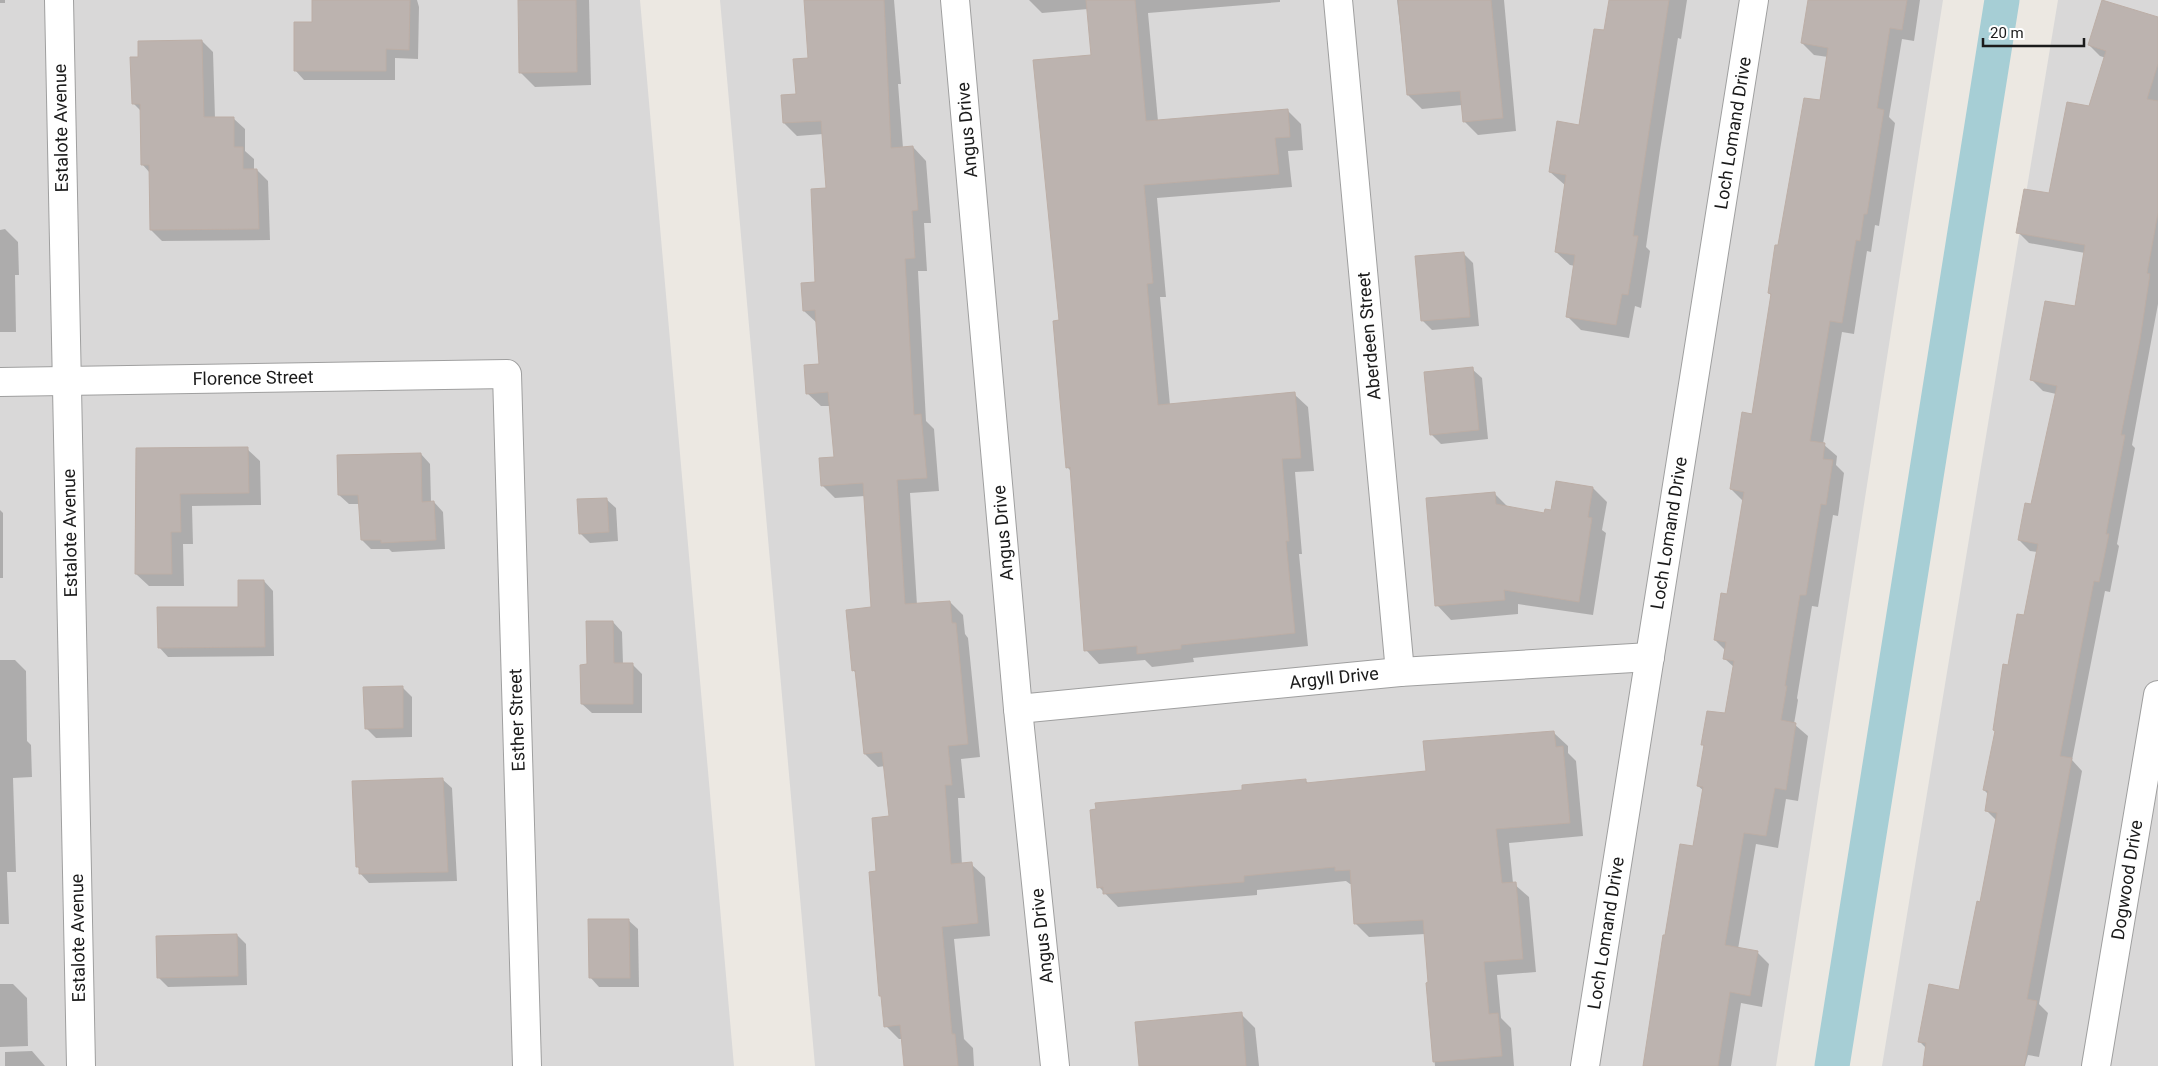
<svg xmlns="http://www.w3.org/2000/svg" width="2158" height="1066" viewBox="0 0 2158 1066" font-family="Roboto,sans-serif">
<rect width="100%" height="100%" fill="#ece8e2"/>
<!-- residential -->
<g fill="#d9d8d8">
<path d="M 0,0 L 640,0 L 734,1066 L 0,1066 Z"/>
<path d="M 720,0 L 1943,0 L 1776,1066 L 815,1066 Z"/>
<path d="M 2058,0 L 2158,0 L 2158,1066 L 1882,1066 Z"/>
</g>
<!-- shadow -->
<g fill="#0003">
<rect x="0" y="0" width="5" height="3"/>
<path d="M 313,0 L 417,0 L 419,7 L 418,59 L 395,58 L 395,80 L 304,80 L 295,70 L 313,24 Z"/>
<path d="M 519,0 L 589,0 L 591,85 L 535,87 L 521,73 Z"/>
<path d="M 805,0 L 894,0 L 901,84 L 898,84 L 903,148 L 913,147 L 926,161 L 931,223 L 924,223 L 927,271 L 918,271 L 926,421 L 934,429 L 939,491 L 910,493 L 917,605 L 950,602 L 963,615 L 965,634 L 968,638 L 980,757 L 961,759 L 965,798 L 958,798 L 962,865 L 971,864 L 985,877 L 990,936 L 954,939 L 964,1039 L 973,1048 L 974,1066 L 905,1066 L 902,1039 L 899,1039 L 886,1026 L 878,872 L 890,817 L 885,766 L 878,767 L 865,754 L 857,674 L 853,670 L 872,609 L 865,496 L 835,498 L 822,485 L 835,458 L 831,406 L 821,406 L 807,393 L 821,365 L 818,324 L 804,311 L 816,283 L 827,189 L 823,134 L 797,136 L 784,123 L 797,95 L 809,59 Z"/>
<path d="M 1029,0 L 1280,0 L 1280,2 L 1148,13 L 1158,121 L 1287,110 L 1301,124 L 1303,150 L 1288,151 L 1292,187 L 1157,198 L 1166,297 L 1160,297 L 1170,405 L 1294,394 L 1308,407 L 1314,471 L 1295,472 L 1302,554 L 1299,554 L 1308,646 L 1193,658 L 1194,662 L 1152,667 L 1145,660 L 1099,664 L 1086,650 L 1071,471 L 1067,467 L 1061,322 L 1093,56 L 1088,9 L 1042,13 Z"/>
<path d="M 1397,0 L 1504,0 L 1516,131 L 1478,135 L 1464,121 L 1462,105 L 1422,109 L 1408,95 Z"/>
<path d="M 1610,0 L 1687,0 L 1681,39 L 1678,38 L 1660,150 L 1646,247 L 1650,251 L 1641,308 L 1635,306 L 1629,338 L 1581,330 L 1567,316 L 1575,266 L 1570,265 L 1556,252 L 1566,186 L 1550,172 L 1580,126 L 1605,32 Z"/>
<path d="M 1809,0 L 1920,0 L 1914,41 L 1902,39 L 1889,117 L 1895,123 L 1879,226 L 1875,225 L 1871,252 L 1867,251 L 1854,334 L 1842,332 L 1823,444 L 1837,456 L 1836,465 L 1844,473 L 1838,516 L 1833,515 L 1818,607 L 1812,606 L 1797,698 L 1798,700 L 1794,724 L 1808,736 L 1798,801 L 1786,799 L 1778,848 L 1756,844 L 1738,949 L 1757,952 L 1769,964 L 1762,1007 L 1741,1003 L 1731,1066 L 1644,1066 L 1666,937 L 1694,847 L 1704,791 L 1698,786 L 1705,747 L 1703,745 L 1726,715 L 1734,667 L 1725,659 L 1726,651 L 1715,640 L 1728,595 L 1743,501 L 1731,489 L 1753,415 L 1772,296 L 1769,293 L 1779,247 L 1821,102 L 1828,57 L 1814,55 L 1802,43 Z"/>
<path d="M 2158,18 L 2158,304 L 2132,445 L 2135,448 L 2117,544 L 2119,546 L 2110,592 L 2105,591 L 2072,760 L 2082,771 L 2039,1004 L 2048,1013 L 2039,1057 L 2028,1055 L 2025,1066 L 1924,1066 L 1927,1049 L 1919,1041 L 1960,992 L 1981,903 L 1996,820 L 1986,810 L 1989,795 L 1984,790 L 1996,732 L 1994,730 L 2025,616 L 2037,552 L 2030,551 L 2019,540 L 2032,506 L 2056,394 L 2043,391 L 2032,380 L 2076,308 L 2085,253 L 2029,243 L 2018,232 L 2050,194 L 2089,108 L 2106,58 L 2100,56 L 2089,45 Z"/>
<path d="M 202,41 L 213,52 L 215,118 L 233,118 L 245,129 L 245,151 L 254,159 L 254,170 L 257,170 L 268,181 L 270,240 L 162,241 L 151,230 L 150,173 L 142,164 L 141,111 L 133,103 L 139,58 Z"/>
<path d="M 5,229 L 18,242 L 19,275 L 15,275 L 16,332 L 0,332 L 0,230 Z"/>
<path d="M 1463,253 L 1473,263 L 1479,326 L 1432,330 L 1422,320 Z"/>
<path d="M 1472,369 L 1482,378 L 1488,439 L 1441,444 L 1431,434 Z"/>
<path d="M 247,449 L 260,461 L 261,505 L 192,506 L 193,544 L 183,544 L 184,586 L 149,586 L 136,574 L 137,450 Z"/>
<path d="M 421,454 L 430,464 L 431,502 L 434,502 L 443,512 L 445,549 L 392,552 L 389,549 L 371,549 L 362,540 L 360,504 L 349,504 L 339,495 Z"/>
<path d="M 1593,488 L 1607,502 L 1602,530 L 1606,533 L 1593,615 L 1518,604 L 1518,614 L 1451,620 L 1437,605 L 1495,494 L 1509,508 L 1545,514 Z"/>
<path d="M 606,499 L 616,508 L 618,541 L 590,543 L 580,533 Z"/>
<path d="M 0,510 L 3,513 L 3,578 L 0,578 Z"/>
<path d="M 264,581 L 273,591 L 274,656 L 168,657 L 159,647 L 239,608 Z"/>
<path d="M 613,622 L 622,632 L 623,664 L 632,664 L 642,674 L 642,713 L 592,713 L 582,704 L 588,666 Z"/>
<path d="M 0,660 L 15,660 L 26,671 L 27,741 L 31,745 L 32,777 L 13,778 L 16,872 L 7,872 L 9,924 L 0,924 Z"/>
<path d="M 402,687 L 412,697 L 412,737 L 376,738 L 366,728 Z"/>
<path d="M 1554,733 L 1568,746 L 1568,753 L 1576,761 L 1583,836 L 1509,843 L 1513,883 L 1529,897 L 1536,972 L 1497,975 L 1501,1018 L 1511,1028 L 1514,1066 L 1435,1066 L 1427,984 L 1430,984 L 1425,934 L 1369,937 L 1355,923 L 1353,884 L 1350,884 L 1346,881 L 1257,890 L 1257,895 L 1118,907 L 1099,887 L 1244,791 L 1305,780 L 1309,784 L 1428,773 Z"/>
<path d="M 442,779 L 452,788 L 457,881 L 369,883 L 360,873 L 360,869 L 357,866 Z"/>
<path d="M 628,920 L 638,929 L 639,987 L 599,987 L 590,977 Z"/>
<path d="M 237,935 L 246,944 L 247,985 L 168,987 L 159,978 Z"/>
<path d="M 0,984 L 13,984 L 27,998 L 28,1046 L 0,1047 Z"/>
<path d="M 1241,1014 L 1255,1028 L 1259,1066 L 1140,1066 Z"/>
<path d="M 32,1051 L 45,1066 L 5,1066 L 5,1052 Z"/>
</g>
<g fill="none" stroke-linecap="round" stroke-linejoin="round">
<!-- canal -->
<path stroke="#a6ced5" stroke-width="35" d="M 1832,1066 L 2002,0"/>
</g>
<!-- building -->
<g fill="#bcb3af" stroke="#bcaea6">
<path d="M 312,0 L 410,0 L 409,50 L 386,49 L 386,71 L 294,71 L 294,22 L 312,22 Z"/>
<path d="M 518,0 L 576,0 L 577,72 L 519,73 Z"/>
<path d="M 804,0 L 884,0 L 891,148 L 913,146 L 918,210 L 912,211 L 915,258 L 905,259 L 914,415 L 921,414 L 927,478 L 897,480 L 905,604 L 950,601 L 952,623 L 956,623 L 968,744 L 948,746 L 952,785 L 945,785 L 951,864 L 972,862 L 978,923 L 942,927 L 952,1034 L 955,1034 L 958,1066 L 904,1066 L 900,1025 L 884,1027 L 881,996 L 879,996 L 869,872 L 876,871 L 872,818 L 889,816 L 882,752 L 864,754 L 855,670 L 852,671 L 846,610 L 871,607 L 863,483 L 821,486 L 819,458 L 834,457 L 828,392 L 806,394 L 804,365 L 819,364 L 815,310 L 803,311 L 801,283 L 815,282 L 811,189 L 826,188 L 821,121 L 783,123 L 781,95 L 796,94 L 793,59 L 808,58 Z"/>
<path d="M 1086,0 L 1135,0 L 1146,121 L 1288,109 L 1290,137 L 1275,138 L 1279,174 L 1144,185 L 1153,283 L 1147,284 L 1158,405 L 1295,392 L 1301,458 L 1282,459 L 1289,541 L 1286,541 L 1295,633 L 1181,645 L 1181,649 L 1137,654 L 1137,646 L 1084,651 L 1070,467 L 1066,468 L 1053,321 L 1059,320 L 1033,60 L 1091,55 Z"/>
<path d="M 1398,0 L 1491,0 L 1503,118 L 1463,122 L 1460,91 L 1407,95 Z"/>
<path d="M 1609,0 L 1669,0 L 1633,236 L 1638,236 L 1628,295 L 1622,294 L 1616,325 L 1566,317 L 1575,255 L 1555,252 L 1566,175 L 1549,172 L 1557,121 L 1579,125 L 1594,29 L 1604,30 Z"/>
<path d="M 1808,0 L 1907,0 L 1902,30 L 1890,28 L 1877,108 L 1884,110 L 1867,214 L 1864,214 L 1860,241 L 1856,240 L 1842,323 L 1830,321 L 1810,441 L 1825,443 L 1823,459 L 1833,460 L 1826,505 L 1821,504 L 1806,595 L 1800,595 L 1785,686 L 1787,686 L 1781,720 L 1796,723 L 1786,790 L 1775,788 L 1766,836 L 1744,833 L 1725,945 L 1758,951 L 1750,996 L 1730,992 L 1718,1066 L 1643,1066 L 1663,935 L 1665,935 L 1680,844 L 1693,846 L 1703,787 L 1697,786 L 1704,745 L 1701,745 L 1707,711 L 1725,713 L 1734,661 L 1723,659 L 1726,642 L 1714,640 L 1721,593 L 1727,594 L 1744,492 L 1730,489 L 1742,412 L 1752,414 L 1771,294 L 1768,293 L 1775,245 L 1778,245 L 1804,98 L 1820,100 L 1828,48 L 1801,43 Z"/>
<path d="M 2102,0 L 2158,17 L 2158,64 L 2147,99 L 2158,101 L 2158,213 L 2147,273 L 2150,274 L 2140,340 L 2121,435 L 2125,435 L 2106,534 L 2109,534 L 2099,582 L 2094,581 L 2060,756 L 2072,758 L 2027,999 L 2037,1001 L 2024,1066 L 1923,1066 L 1926,1043 L 1918,1042 L 1929,984 L 1959,990 L 1977,901 L 1980,902 L 1997,813 L 1985,811 L 1988,791 L 1983,790 L 1995,731 L 1993,730 L 2003,664 L 2008,665 L 2017,614 L 2024,615 L 2038,544 L 2018,540 L 2025,503 L 2031,504 L 2057,386 L 2030,380 L 2045,301 L 2075,306 L 2085,245 L 2016,233 L 2024,189 L 2049,193 L 2067,102 L 2089,106 L 2106,51 L 2088,45 Z"/>
<path d="M 202,40 L 204,117 L 234,117 L 234,147 L 243,147 L 243,169 L 257,169 L 259,229 L 150,230 L 149,165 L 141,165 L 140,104 L 132,104 L 130,57 L 138,57 L 138,41 Z"/>
<path d="M 1464,252 L 1470,317 L 1421,321 L 1415,256 Z"/>
<path d="M 1473,367 L 1479,430 L 1430,435 L 1424,372 Z"/>
<path d="M 248,447 L 249,493 L 180,494 L 181,532 L 171,532 L 172,574 L 135,574 L 136,448 Z"/>
<path d="M 421,453 L 422,502 L 434,501 L 436,540 L 381,543 L 381,540 L 361,540 L 358,495 L 338,495 L 337,455 Z"/>
<path d="M 1556,481 L 1593,487 L 1588,517 L 1592,518 L 1579,602 L 1504,590 L 1505,600 L 1435,606 L 1426,498 L 1495,492 L 1496,504 L 1544,513 L 1545,509 L 1551,510 Z"/>
<path d="M 607,498 L 609,532 L 579,534 L 577,499 Z"/>
<path d="M 238,580 L 264,580 L 265,647 L 158,648 L 157,607 L 238,607 Z"/>
<path d="M 586,621 L 613,621 L 614,663 L 633,663 L 633,704 L 581,704 L 580,665 L 587,664 Z"/>
<path d="M 403,686 L 403,728 L 365,729 L 363,687 Z"/>
<path d="M 1554,731 L 1556,747 L 1563,746 L 1570,823 L 1496,829 L 1502,883 L 1516,882 L 1523,959 L 1484,962 L 1489,1014 L 1498,1013 L 1502,1056 L 1433,1062 L 1426,983 L 1428,982 L 1423,920 L 1354,924 L 1350,870 L 1335,871 L 1335,867 L 1244,876 L 1244,882 L 1103,894 L 1103,887 L 1097,888 L 1090,810 L 1096,809 L 1095,803 L 1242,790 L 1242,785 L 1306,779 L 1306,783 L 1426,771 L 1423,741 Z"/>
<path d="M 443,778 L 448,872 L 359,874 L 359,867 L 356,867 L 352,781 Z"/>
<path d="M 588,919 L 629,919 L 630,978 L 589,978 Z"/>
<path d="M 237,934 L 238,976 L 157,978 L 156,936 Z"/>
<path d="M 1242,1012 L 1246,1066 L 1139,1066 L 1135,1022 Z"/>
</g>
<g fill="none" stroke-linecap="round" stroke-linejoin="round">
<!-- minor casing -->
<g stroke="#9f9f9f" stroke-width="30">
<g id="minor">
<path d="M 59,0 L 81,1066"/>
<path d="M 955,0 L 1018,709 L 1055,1066"/>
<path d="M 1338,0 L 1400,672"/>
<path d="M 0,382 L 507,374 L 527,1066"/>
<path d="M 1018,709 L 1400,672 L 1650,657"/>
<path d="M 1585,1066 L 1754,0"/>
<path d="M 2096,1066 L 2158,695"/>
</g>
</g>
<!-- minor -->
<use href="#minor" stroke="#fff" stroke-width="28"/>
</g>
<g text-anchor="middle" stroke-width="5" stroke-linejoin="round" paint-order="stroke">
<!-- street labels -->
<g font-size="18" fill="#1b1b1b" stroke="#fff">
<text transform="translate(61 128) rotate(-91)" y="6">Estalote Avenue</text>
<text transform="translate(967 130) rotate(-95)" y="6">Angus Drive</text>
<text transform="translate(1733 133) rotate(-81)" y="6">Loch Lomand Drive</text>
<text transform="translate(1369 336) rotate(-95)" y="6">Aberdeen Street</text>
<text transform="translate(253 378) rotate(-1)" y="6">Florence Street</text>
<text transform="translate(70 533) rotate(-91)" y="6">Estalote Avenue</text>
<text transform="translate(1003 533) rotate(-95)" y="6">Angus Drive</text>
<text transform="translate(1669 533) rotate(-81)" y="6">Loch Lomand Drive</text>
<text transform="translate(1334 678) rotate(-6)" y="6">Argyll Drive</text>
<text transform="translate(517 720) rotate(-92)" y="6">Esther Street</text>
<text transform="translate(2127 880) rotate(-81)" y="6">Dogwood Drive</text>
<text transform="translate(1606 933) rotate(-81)" y="6">Loch Lomand Drive</text>
<text transform="translate(1042 936) rotate(-96)" y="6">Angus Drive</text>
<text transform="translate(78 938) rotate(-91)" y="6">Estalote Avenue</text>
</g>
</g>
<!-- scale -->
<path d="M1983 38v8h101v-8" fill="none" stroke="#1b1b1b" stroke-width="2.5"/>
<text x="1990" y="38" font-size="15" fill="#1b1b1b" stroke="#ffffff" stroke-width="4" paint-order="stroke">20 m</text>
</svg>
